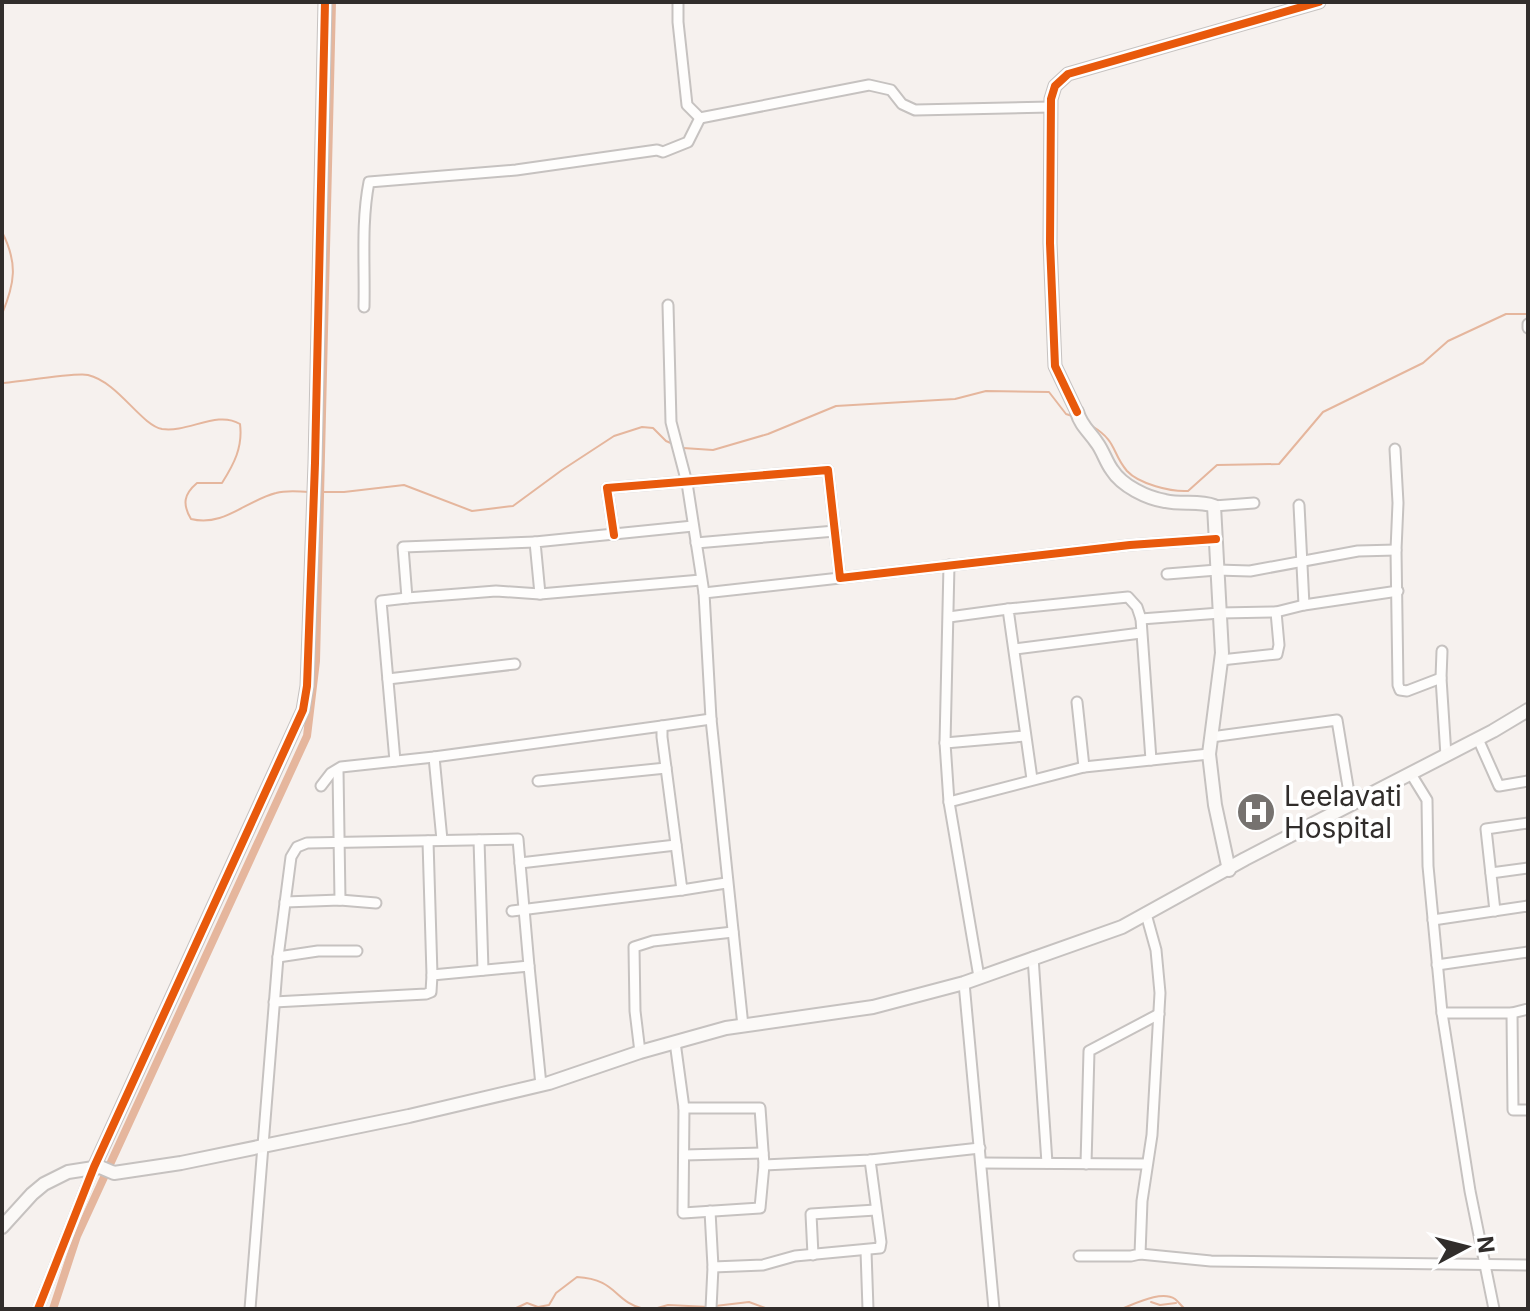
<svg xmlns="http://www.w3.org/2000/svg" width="1530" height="1311" viewBox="0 0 1530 1311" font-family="Inter,sans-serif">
<rect width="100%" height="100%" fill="#f6f1ee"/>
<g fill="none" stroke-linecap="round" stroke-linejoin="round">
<!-- stream -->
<g stroke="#e5b69d" stroke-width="2">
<path d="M 2,232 C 18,263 15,283 2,314"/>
<path d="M 2,383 C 19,382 76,372 88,375 C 118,382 141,425 162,429 C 188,433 217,410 240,424 C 243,447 234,464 222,483 L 197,483 C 184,494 182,504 191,519 C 224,527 245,501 276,493 C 286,490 298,491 309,492"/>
<path d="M 1092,426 C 1118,442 1111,452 1127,471 C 1139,484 1171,492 1188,491 L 1217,465 L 1279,464 L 1323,412 L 1423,363 L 1448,341 L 1506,314 L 1528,314"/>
<path d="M 683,448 L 713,450 L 768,434 L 836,406 L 955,399 L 986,391 L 1049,392 L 1066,414 L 1072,416"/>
<path d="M 319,492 L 344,492 L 404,485 L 472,511 L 513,506 L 562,470 L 614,436 L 642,427 L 653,428 L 666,441 L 673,444"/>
<path d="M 1151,1302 L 1160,1305 L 1176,1303"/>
<path d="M 715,1306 L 749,1302 L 768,1309"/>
<path d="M 514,1309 L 527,1303 L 538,1307 L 549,1305 L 556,1293 L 577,1277 C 617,1279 614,1302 644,1309"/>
<path d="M 654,1309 L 668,1305 L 709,1307"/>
<path d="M 1121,1309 C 1135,1304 1161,1290 1175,1299 C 1179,1302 1181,1306 1185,1309"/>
</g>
<!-- canal -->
<path stroke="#e5b69d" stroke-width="8" d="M 53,1309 L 77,1236 L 307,736 L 316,661 L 332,2"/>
<!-- minor casing -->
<g stroke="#c6c2c0" stroke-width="13">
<g id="minor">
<path d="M 678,2 L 678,22 L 687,105 L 700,118"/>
<path d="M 700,118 L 869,85 L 891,90 L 902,104 L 915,110 L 1051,107"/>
<path d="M 668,305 L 671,422 L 687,483 L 704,593 L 711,719 L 743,1026"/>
<path d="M 364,307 C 365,265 361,223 369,182 L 516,170 L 657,150 L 663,152 L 688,142 L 700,118"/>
<path d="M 1528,324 L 1528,328"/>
<path d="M 1395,449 L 1398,503 L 1396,550 L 1398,685 L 1400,690 L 1407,691 L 1441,678"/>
<path d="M 1299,505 L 1304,605"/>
<path d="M 1214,506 L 1254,503"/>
<path d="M 693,526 L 535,542 L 540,594 L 701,580"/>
<path d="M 614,535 L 607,488 L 828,470 L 840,578 L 1130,545 L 1216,539"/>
<path d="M 535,542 L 403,547 L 407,598 L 496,591 L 540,594"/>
<path d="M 696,543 L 835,531"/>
<path d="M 949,565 L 945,743 L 949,802 L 979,977"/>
<path d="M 1167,574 L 1217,570 L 1250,571 L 1358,551 L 1396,550"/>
<path d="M 704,593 L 840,578"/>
<path d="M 949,617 L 1008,609"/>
<path d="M 1141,619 L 1220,613 L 1276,612 L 1304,605 L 1398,591"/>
<path d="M 1015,649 L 1141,633"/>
<path d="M 1442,651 L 1441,678 L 1446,756"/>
<path d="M 1221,660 L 1277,654 L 1279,645 L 1276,612"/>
<path d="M 388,679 L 515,664"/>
<path d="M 1077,702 L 1084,767"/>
<path d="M 711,719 L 662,726 L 662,737 L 682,890 L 726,883"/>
<path d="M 1211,737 L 1337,720 L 1351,805"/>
<path d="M 1478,739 L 1499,786 L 1528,781"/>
<path d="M 945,743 L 1025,736"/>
<path d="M 434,757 L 442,840"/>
<path d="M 395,761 L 381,601 L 407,598"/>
<path d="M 338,770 L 340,900"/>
<path d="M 1411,774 L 1427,800 L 1428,866 L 1442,1013 L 1470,1191 L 1494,1309"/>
<path d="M 1032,779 L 1008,609 L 1128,597 L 1137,607 L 1141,619 L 1151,760"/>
<path d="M 538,781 L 666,768"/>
<path d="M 321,786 L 331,773 L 341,767 L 434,757 L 662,726"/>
<path d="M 949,802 L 1084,767 L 1209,754"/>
<path d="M 479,840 L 483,970"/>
<path d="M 428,841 L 432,975 L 529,966 L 541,1085"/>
<path d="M 520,863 L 529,966"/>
<path d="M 1491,873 L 1528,868"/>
<path d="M 285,902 L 340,900 L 376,903"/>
<path d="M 512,911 L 682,890"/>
<path d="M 1495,911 L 1486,829 L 1528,823"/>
<path d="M 1433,920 L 1528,906"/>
<path d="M 278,957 L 318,951 L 357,951"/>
<path d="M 1033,957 L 1047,1163"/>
<path d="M 1437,965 L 1528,952"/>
<path d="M 964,983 L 994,1309"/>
<path d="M 274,1002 L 426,994 L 431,992 L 432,975"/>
<path d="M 1442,1013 L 1512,1013 L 1528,1009"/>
<path d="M 1512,1013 L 1513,1110 L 1528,1110"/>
<path d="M 675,1042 L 684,1108 L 760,1108 L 764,1165 L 870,1160 L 980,1148"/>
<path d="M 640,1052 L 635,1011 L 634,947 L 653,941 L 733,932"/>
<path d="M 684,1108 L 683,1213 L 760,1208 L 764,1165"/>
<path d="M 684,1155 L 763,1153"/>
<path d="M 982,1163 L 1146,1164"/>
<path d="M 1086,1164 L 1089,1051 L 1159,1014"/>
<path d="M 710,1211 L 713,1267 L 763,1265 L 795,1256 L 880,1248 L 881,1242 L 870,1160"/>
<path d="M 866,1251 L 868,1309"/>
<path d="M 1140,1254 L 1211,1261 L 1528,1265"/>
<path d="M 813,1255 L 811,1214 L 876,1210"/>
<path d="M 1079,1256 L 1131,1256 L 1140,1254 L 1142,1201 L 1152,1135 L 1160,993 L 1156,950 L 1146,914"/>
<path d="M 38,1309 L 94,1167"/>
<path d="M 250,1309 L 278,957 L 291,857 L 297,847 L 307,843 L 518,839 L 520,863 L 676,845"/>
<path d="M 711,1309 L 713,1267"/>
</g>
</g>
<!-- tertiary casing -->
<g stroke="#c6c2c0" stroke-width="15">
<g id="tertiary">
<path d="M 1077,412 L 1055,366 L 1050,243 L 1051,99 L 1055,86 L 1068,74 L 1319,2"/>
<path d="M 94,1167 L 303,710 L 307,686 L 315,463 L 325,2"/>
</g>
</g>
<!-- secondary casing -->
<g stroke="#c6c2c0" stroke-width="16">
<g id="secondary">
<path d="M 1077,412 C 1081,426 1089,431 1097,443 C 1103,451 1106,462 1112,470 C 1122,486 1147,498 1165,501 C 1182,505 1199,500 1214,506 L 1222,653 L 1209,754 L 1215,805 L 1229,870"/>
<path d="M 2,1227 L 32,1194 L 44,1184 L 68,1172 L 100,1167 L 114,1173 L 181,1163 L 409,1116 L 549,1083 L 640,1052 L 726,1028 L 873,1007 L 964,983 L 1122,927 L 1245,859 L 1493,731 L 1528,710"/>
</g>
</g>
<!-- minor -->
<use href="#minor" stroke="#fefdfc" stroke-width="9"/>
<!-- tertiary -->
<use href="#tertiary" stroke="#fefdfc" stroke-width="11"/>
<!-- secondary -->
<use href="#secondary" stroke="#fbf9f7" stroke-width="12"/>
<!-- cycleway casing -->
<g stroke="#fff" stroke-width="13">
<g id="cycleway">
<path d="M 1077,412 L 1055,366 L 1050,243 L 1051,99 L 1055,86 L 1068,74 L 1319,2"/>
<path d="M 614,535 L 607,488 L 828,470 L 840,578 L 1130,545 L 1216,539"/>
<path d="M 38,1309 L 94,1167 L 303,710 L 307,686 L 315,463 L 325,2"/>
</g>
</g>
<!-- cycleway -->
<use href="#cycleway" stroke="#e8590c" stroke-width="8"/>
</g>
<!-- icons -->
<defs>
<g id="hospital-disc" transform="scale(2)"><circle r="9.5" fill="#76726f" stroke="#fff"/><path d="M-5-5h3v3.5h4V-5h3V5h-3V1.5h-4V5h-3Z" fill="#fff"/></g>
</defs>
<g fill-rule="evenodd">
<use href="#hospital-disc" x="1256" y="812"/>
</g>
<g text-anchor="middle" stroke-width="8" stroke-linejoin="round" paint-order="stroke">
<!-- poi labels -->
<g font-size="28" fill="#312d2b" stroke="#fff" text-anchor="start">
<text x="1284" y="806">Leelavati<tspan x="1284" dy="32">Hospital</tspan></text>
</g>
</g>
<!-- border -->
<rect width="1530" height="1311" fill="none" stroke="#312d2b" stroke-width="8"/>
<!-- north arrow -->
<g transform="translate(1466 1247) rotate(83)" stroke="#ffffff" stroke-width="6" paint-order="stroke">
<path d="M0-6L14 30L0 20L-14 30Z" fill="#312d2b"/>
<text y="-12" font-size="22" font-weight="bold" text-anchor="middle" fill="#312d2b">N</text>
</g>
</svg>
